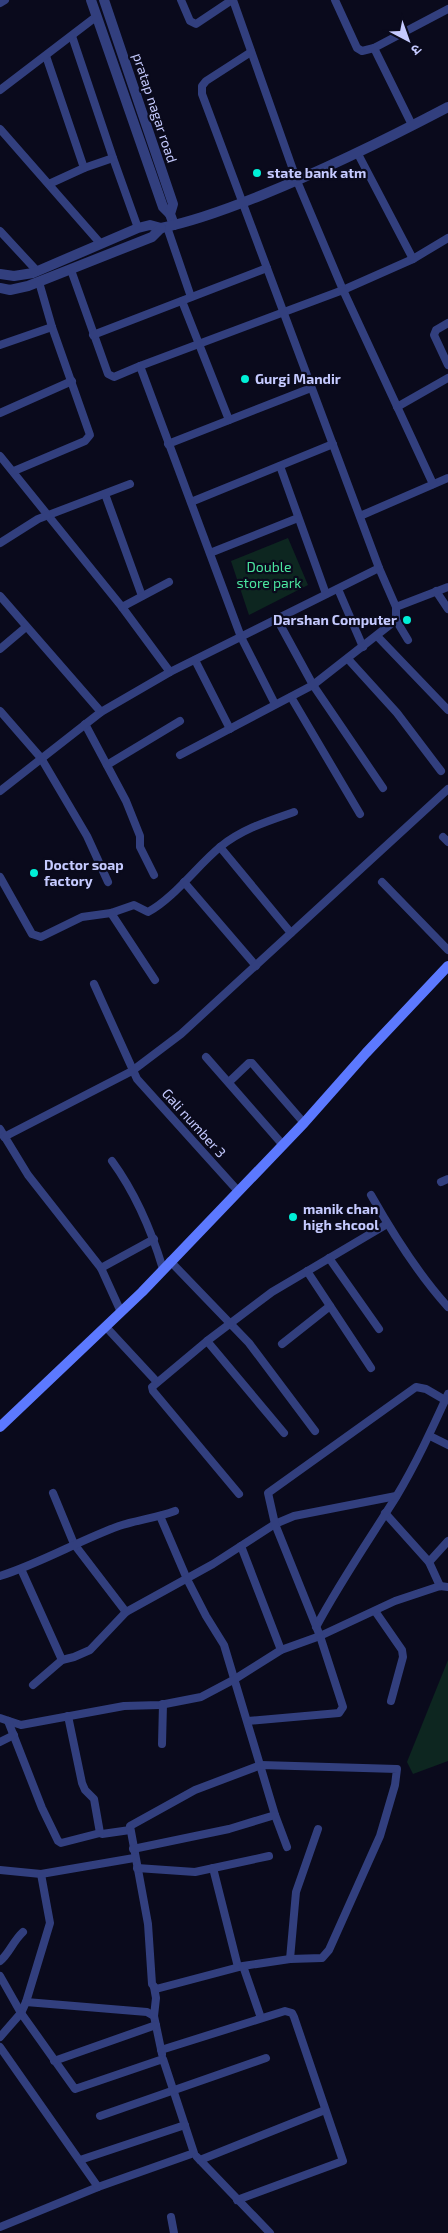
<svg xmlns="http://www.w3.org/2000/svg" width="448" height="2233" viewBox="0 0 448 2233" font-family="'Exo 2','Noto Sans Devanagari',sans-serif">
<rect width="100%" height="100%" fill="#0a0a1c"/>
<!-- green -->
<g fill="#0d2620">
<path d="M 288,538 L 308,585 L 249,615 L 231,561 Z"/>
<path d="M 448,1660 L 448,1761 L 413,1774 L 407,1762 Z"/>
</g>
<g fill="none" stroke-linecap="round" stroke-linejoin="round">
<!-- minor -->
<g stroke="#323f7e" stroke-width="8">
<path d="M 181,0 L 190,21 L 196,24 L 232,0"/>
<path d="M 233,0 L 297,181 L 343,290 L 413,259 L 448,238"/>
<path d="M 335,0 L 357,48 L 362,51 L 374,48 L 448,9"/>
<path d="M 0,3 L 5,0"/>
<path d="M 72,36 L 113,158 L 138,228"/>
<path d="M 374,48 L 412,125"/>
<path d="M 46,56 L 84,168"/>
<path d="M 0,90 L 97,16"/>
<path d="M 0,129 L 100,243"/>
<path d="M 358,154 L 413,259"/>
<path d="M 49,184 L 84,168 L 113,158"/>
<path d="M 167,227 L 191,297"/>
<path d="M 0,231 L 37,271"/>
<path d="M 71,270 L 108,374 L 114,377 L 140,366"/>
<path d="M 182,301 L 229,420"/>
<path d="M 448,323 L 436,330 L 434,335 L 448,365"/>
<path d="M 93,335 L 267,268"/>
<path d="M 0,345 L 52,327"/>
<path d="M 397,407 L 448,378"/>
<path d="M 0,413 L 72,381"/>
<path d="M 168,444 L 311,388"/>
<path d="M 0,456 L 122,607 L 170,672"/>
<path d="M 280,466 L 326,594"/>
<path d="M 14,471 L 85,441 L 90,435 L 52,327 L 39,282"/>
<path d="M 105,494 L 142,596"/>
<path d="M 191,502 L 333,444"/>
<path d="M 360,516 L 448,478"/>
<path d="M 0,543 L 38,519 L 130,484"/>
<path d="M 210,553 L 298,518"/>
<path d="M 379,568 L 396,607 L 396,620 L 408,640"/>
<path d="M 338,589 L 363,647"/>
<path d="M 436,591 L 448,609"/>
<path d="M 0,596 L 101,712"/>
<path d="M 122,607 L 169,582"/>
<path d="M 396,607 L 448,587"/>
<path d="M 277,619 L 313,685 L 383,788"/>
<path d="M 377,636 L 448,710"/>
<path d="M 0,649 L 26,627"/>
<path d="M 348,659 L 397,713 L 441,771"/>
<path d="M 195,660 L 230,729"/>
<path d="M 291,697 L 360,814"/>
<path d="M 275,704 L 241,637 L 140,366 L 343,290 L 433,484"/>
<path d="M 0,711 L 41,758 L 87,836 L 108,882"/>
<path d="M 85,724 L 126,801 L 140,836 L 140,847 L 154,875"/>
<path d="M 180,755 L 313,685 L 396,620"/>
<path d="M 107,765 L 180,721"/>
<path d="M 0,791 L 101,712 L 170,672 L 379,568 L 202,94 L 202,86 L 206,81 L 251,52"/>
<path d="M 443,837 L 448,842"/>
<path d="M 220,847 L 291,933"/>
<path d="M 0,877 L 32,934 L 41,937 L 82,917 L 111,913 L 134,905 L 148,912 C 174,898 197,866 220,847 C 242,829 268,821 294,812"/>
<path d="M 184,882 L 256,966"/>
<path d="M 382,882 L 448,950"/>
<path d="M 111,913 L 155,980"/>
<path d="M 94,984 L 137,1079 L 238,1191"/>
<path d="M 206,1057 L 283,1145"/>
<path d="M 229,1082 L 249,1063 L 252,1063 L 304,1123"/>
<path d="M 0,1129 L 28,1175 L 101,1268"/>
<path d="M 4,1137 L 132,1071 L 181,1034 L 448,789"/>
<path d="M 112,1161 C 136,1194 151,1229 163,1269"/>
<path d="M 441,1182 L 448,1179"/>
<path d="M 371,1195 C 393,1234 418,1274 448,1307"/>
<path d="M 329,1258 L 379,1329"/>
<path d="M 170,1261 L 249,1343 L 315,1431"/>
<path d="M 307,1271 L 371,1368"/>
<path d="M 121,1312 L 101,1268 L 154,1239"/>
<path d="M 106,1327 L 157,1382"/>
<path d="M 207,1341 L 284,1433"/>
<path d="M 282,1344 L 330,1306"/>
<path d="M 430,1436 L 448,1445"/>
<path d="M 53,1493 L 74,1544 L 126,1612"/>
<path d="M 239,1494 L 153,1391 L 152,1387 L 207,1341 L 272,1292 L 387,1224"/>
<path d="M 385,1513 L 429,1562 L 440,1586"/>
<path d="M 160,1516 L 187,1579 L 206,1616 L 224,1645 L 275,1815 L 287,1847"/>
<path d="M 241,1546 L 281,1650"/>
<path d="M 429,1562 L 448,1541"/>
<path d="M 21,1569 L 62,1660"/>
<path d="M 0,1576 C 41,1563 78,1541 119,1526 C 137,1520 156,1518 175,1511"/>
<path d="M 375,1611 L 402,1650 L 403,1657 L 391,1701"/>
<path d="M 316,1627 C 340,1582 369,1540 396,1497 C 416,1464 432,1429 448,1394"/>
<path d="M 33,1685 L 62,1660 L 74,1657 L 90,1650 L 126,1612 L 213,1564 L 275,1524 L 294,1516 L 396,1496"/>
<path d="M 68,1716 L 82,1783 L 85,1790 L 94,1799 L 100,1833 L 102,1834 L 130,1830"/>
<path d="M 0,1718 L 21,1725 L 124,1706 L 160,1705 L 201,1697 L 235,1679 L 281,1650 L 320,1636 L 395,1601 L 440,1586 L 448,1587"/>
<path d="M 8,1721 L 42,1808 L 58,1841 L 61,1843 L 100,1833"/>
<path d="M 248,1721 L 339,1713 L 343,1707 L 320,1636 L 275,1524 L 268,1493 L 416,1387 L 426,1389 L 445,1400"/>
<path d="M 0,1742 L 14,1735"/>
<path d="M 162,1744 L 163,1704"/>
<path d="M 261,1765 L 397,1769 L 395,1785 L 380,1836 L 329,1950 L 322,1958 L 290,1959 L 243,1966 L 156,1989 L 152,1984 L 148,1924 L 130,1826 L 195,1790 Z"/>
<path d="M 133,1849 L 229,1829 L 275,1815"/>
<path d="M 137,1868 L 195,1872 L 269,1856"/>
<path d="M 213,1868 L 238,1967"/>
<path d="M 0,1870 L 41,1874 L 50,1923 L 26,2002"/>
<path d="M 41,1874 L 134,1858"/>
<path d="M 290,1959 L 296,1892 L 318,1829"/>
<path d="M 0,1961 C 9,1954 13,1941 23,1932"/>
<path d="M 243,1966 L 261,2018"/>
<path d="M 0,1976 L 21,2013"/>
<path d="M 21,2013 L 26,2002 L 147,2012 L 154,2016 L 162,2054"/>
<path d="M 154,2016 L 156,1998 L 154,1987"/>
<path d="M 0,2037 L 21,2013 L 75,2089 L 163,2059 L 194,2153 L 98,2187 L 0,2227"/>
<path d="M 0,2047 L 98,2187"/>
<path d="M 161,2050 L 285,2011 L 292,2013 L 294,2017 L 343,2161 L 237,2200"/>
<path d="M 54,2061 L 156,2025"/>
<path d="M 100,2116 L 266,2058"/>
<path d="M 197,2157 L 270,2233"/>
<path d="M 80,2160 L 185,2125"/>
<path d="M 200,2160 L 325,2110"/>
<path d="M 171,2217 L 174,2233"/>
</g>
<!-- tertiary -->
<g stroke="#323f7e" stroke-width="10">
<path d="M 91,0 L 163,207 L 170,214"/>
<path d="M 104,0 L 173,204 L 170,214 L 174,225"/>
<path d="M 161,228 C 196,221 230,208 262,195 C 326,169 387,139 448,107"/>
<path d="M 0,274 L 14,276 L 33,273 L 138,228 L 150,225 L 161,228"/>
<path d="M 0,288 L 10,290 L 28,286 L 152,237 L 161,228"/>
</g>
<!-- secondary -->
<path stroke="#5c79ff" stroke-width="10" d="M 0,1427 L 142,1292 L 304,1123 L 366,1053 L 448,966"/>
</g>
<!-- markers -->
<g fill="#00f0d7" stroke="#0a0a1c" stroke-width="2">
<circle cx="257" cy="173" r="5"/>
<circle cx="245" cy="379" r="5"/>
<circle cx="407" cy="620" r="5"/>
<circle cx="34" cy="873" r="5"/>
<circle cx="293" cy="1217" r="5"/>
</g>
<g text-anchor="middle" stroke-width="4.5" stroke-linejoin="round" paint-order="stroke">
<!-- street labels -->
<g font-size="14" fill="#c5caff" stroke="#0a0a1c">
<text transform="translate(155 108) rotate(72)" y="5">pratap nagar road</text>
<text transform="translate(194 1123) rotate(48)" y="5">Gali number 3</text>
</g>
<!-- poi labels -->
<g font-size="14" font-weight="bold" fill="#c5caff" stroke="#0a0a1c" text-anchor="start">
<text x="267" y="178">state bank atm</text>
<text x="255" y="384">Gurgi Mandir</text>
<text x="397" y="625" text-anchor="end">Darshan Computer</text>
<text x="44" y="870">Doctor soap<tspan x="44" dy="16">factory</tspan></text>
<text x="303" y="1214">manik chan<tspan x="303" dy="16">high shcool</tspan></text>
</g>
<!-- park labels -->
<g font-size="14" fill="#4be59f" stroke="#0a0a1c">
<text x="269" y="572">Double<tspan x="269" dy="16">store park</tspan></text>
</g>
</g>
<!-- north arrow -->
<g transform="translate(408 40) rotate(139)" stroke="#0a0a1c" stroke-width="4" paint-order="stroke">
<path d="M0-4L9 19L0 12L-9 19Z" fill="#c5caff"/>
<text y="-8" font-size="14" font-weight="bold" text-anchor="middle" fill="#c5caff">उ</text>
</g>
</svg>
